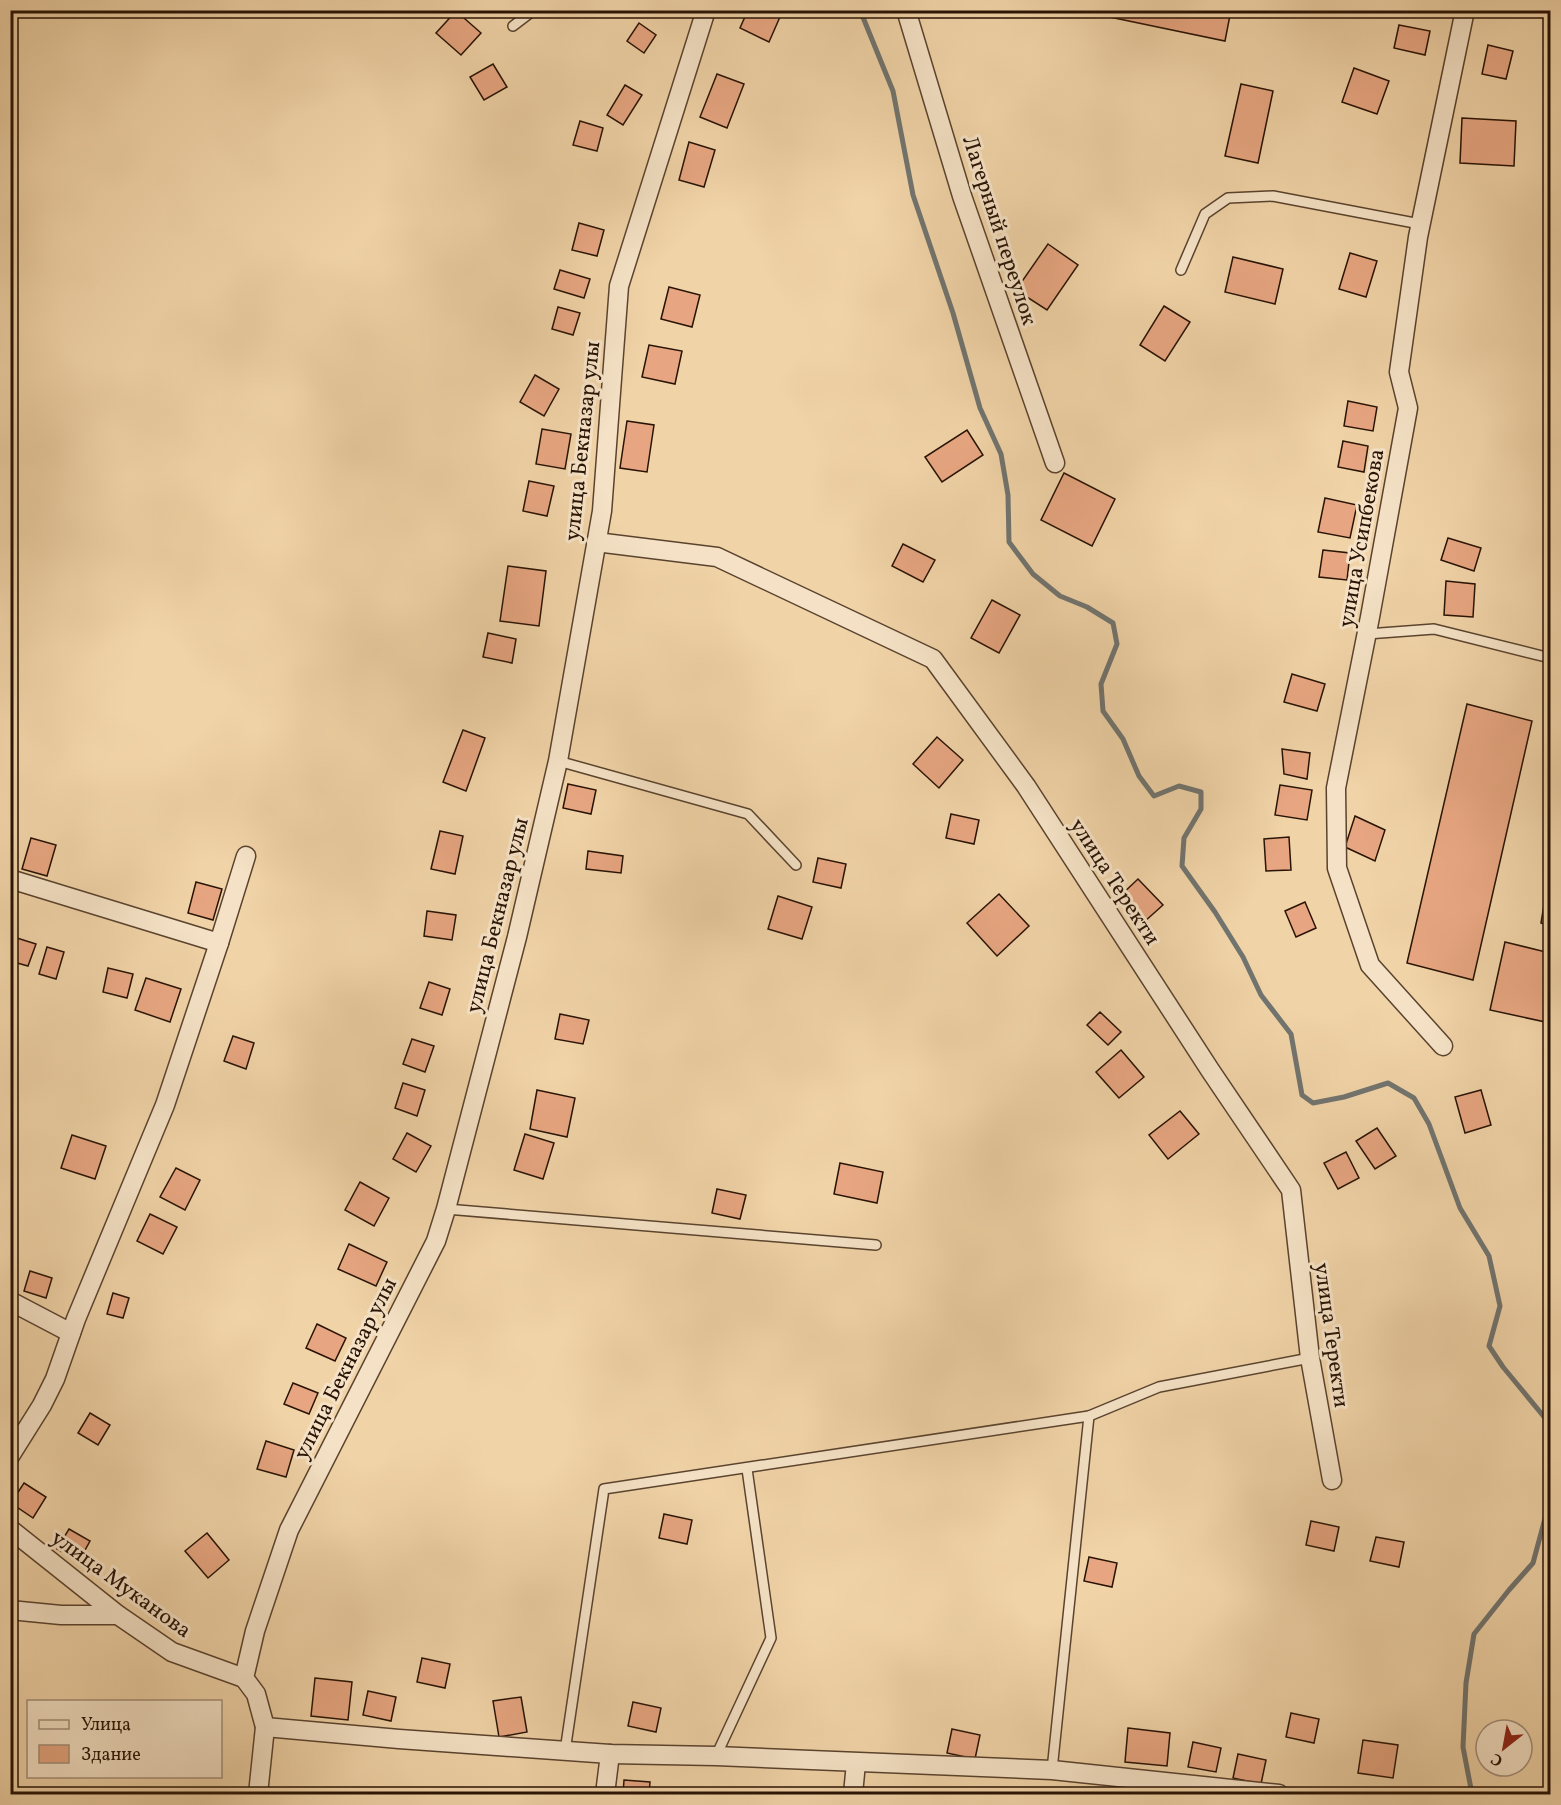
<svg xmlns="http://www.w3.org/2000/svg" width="1561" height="1805" viewBox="0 0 1561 1805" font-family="Vollkorn,serif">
<rect width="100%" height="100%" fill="#f0d3a7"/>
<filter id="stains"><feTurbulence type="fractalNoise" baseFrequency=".00333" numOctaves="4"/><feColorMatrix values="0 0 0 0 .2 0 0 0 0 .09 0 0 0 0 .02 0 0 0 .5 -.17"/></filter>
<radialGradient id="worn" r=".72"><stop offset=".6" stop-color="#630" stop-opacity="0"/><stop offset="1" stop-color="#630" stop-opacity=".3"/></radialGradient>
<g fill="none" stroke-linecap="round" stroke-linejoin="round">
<!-- stream -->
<g stroke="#71746f" stroke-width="5">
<path d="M 860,10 L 893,91 L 913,195 L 953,313 L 980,408 L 1001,454 L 1008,495 L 1009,542 L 1033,574 L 1060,596 L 1087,607 L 1113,623 L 1117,644 L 1101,684 L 1103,711 L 1123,739 L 1139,776 L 1154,796 L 1179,786 L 1201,792 L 1201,809 L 1184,838 L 1182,866 L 1215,912 L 1243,957 L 1261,995 L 1291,1034 L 1302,1095 L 1313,1103 L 1344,1097 L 1388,1083 L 1414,1098 L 1429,1124 L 1460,1208 L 1489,1256 L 1500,1306 L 1489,1346 L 1503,1367 L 1550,1424"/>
<path d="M 1472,1794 L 1463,1747 L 1466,1683 L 1474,1634 L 1509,1590 L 1533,1563 L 1550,1500"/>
</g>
</g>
<!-- building -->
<g fill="#e7a681" stroke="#281305" stroke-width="1.5">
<path d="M 748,10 L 783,10 L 769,42 L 740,28 Z"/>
<path d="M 1076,10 L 1231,10 L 1225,41 Z"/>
<path d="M 456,11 L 481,33 L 461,55 L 436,33 Z"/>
<path d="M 639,23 L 656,35 L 644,53 L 627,41 Z"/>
<path d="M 1399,25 L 1430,31 L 1425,55 L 1394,48 Z"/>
<path d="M 1488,45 L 1513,51 L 1506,79 L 1482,74 Z"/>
<path d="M 493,64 L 507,87 L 484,100 L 470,77 Z"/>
<path d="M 1354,68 L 1389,81 L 1377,114 L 1342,102 Z"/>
<path d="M 717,74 L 744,84 L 727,128 L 700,117 Z"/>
<path d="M 1241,84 L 1273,91 L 1258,163 L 1225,156 Z"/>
<path d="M 625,85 L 642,95 L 623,125 L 607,115 Z"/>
<path d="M 1462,118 L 1516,121 L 1514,166 L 1460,163 Z"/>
<path d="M 580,121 L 603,128 L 597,151 L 573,145 Z"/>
<path d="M 689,142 L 715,150 L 704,187 L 679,180 Z"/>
<path d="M 579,223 L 604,230 L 597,256 L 572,250 Z"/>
<path d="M 1048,244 L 1078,265 L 1047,310 L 1016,290 Z"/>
<path d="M 1350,253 L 1377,261 L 1366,297 L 1339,289 Z"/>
<path d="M 1233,257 L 1283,269 L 1275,304 L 1225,292 Z"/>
<path d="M 560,270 L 590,279 L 584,298 L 554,289 Z"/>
<path d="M 669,287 L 700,295 L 692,327 L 661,319 Z"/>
<path d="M 1164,306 L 1190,322 L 1165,361 L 1140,345 Z"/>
<path d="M 558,307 L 580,313 L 573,335 L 552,329 Z"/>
<path d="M 649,345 L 682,351 L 675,384 L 642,377 Z"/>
<path d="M 535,375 L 559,389 L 544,416 L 520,402 Z"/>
<path d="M 1348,401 L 1377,407 L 1373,431 L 1344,426 Z"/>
<path d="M 627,421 L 654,425 L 647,472 L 620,468 Z"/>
<path d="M 542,429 L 571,434 L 565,469 L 536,464 Z"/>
<path d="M 967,430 L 983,455 L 942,482 L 925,457 Z"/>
<path d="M 1343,441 L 1368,446 L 1364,472 L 1338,467 Z"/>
<path d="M 1064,473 L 1115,499 L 1092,546 L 1041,520 Z"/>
<path d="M 529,481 L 554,486 L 547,516 L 523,511 Z"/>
<path d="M 1325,498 L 1357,505 L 1350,538 L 1318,532 Z"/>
<path d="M 1448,538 L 1481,548 L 1474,571 L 1441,560 Z"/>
<path d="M 903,544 L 935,560 L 923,582 L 892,566 Z"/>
<path d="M 1323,550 L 1350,553 L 1347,580 L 1319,577 Z"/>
<path d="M 508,566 L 546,571 L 539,626 L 500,621 Z"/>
<path d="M 1446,581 L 1475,584 L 1473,617 L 1444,615 Z"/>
<path d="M 992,600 L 1020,615 L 999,653 L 971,638 Z"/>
<path d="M 488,633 L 516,639 L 512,663 L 483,657 Z"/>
<path d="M 1292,674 L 1325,684 L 1317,711 L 1284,702 Z"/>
<path d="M 1467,704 L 1532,721 L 1473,980 L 1407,963 Z"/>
<path d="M 463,730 L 485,738 L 466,791 L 443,782 Z"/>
<path d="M 937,737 L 963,760 L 939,788 L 913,764 Z"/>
<path d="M 1282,749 L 1310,753 L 1307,779 L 1284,774 Z"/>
<path d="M 568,784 L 596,790 L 591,814 L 563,808 Z"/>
<path d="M 1280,785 L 1312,790 L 1307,820 L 1275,815 Z"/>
<path d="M 951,814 L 979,820 L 974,844 L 946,838 Z"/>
<path d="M 1355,816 L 1385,830 L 1375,861 L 1345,847 Z"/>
<path d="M 440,831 L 463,836 L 455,874 L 431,869 Z"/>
<path d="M 1289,837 L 1291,870 L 1266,871 L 1264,839 Z"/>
<path d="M 31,838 L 56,845 L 47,876 L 22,869 Z"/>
<path d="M 588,851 L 623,856 L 621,873 L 586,869 Z"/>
<path d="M 818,858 L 846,864 L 841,888 L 813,882 Z"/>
<path d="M 1550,868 L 1550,926 L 1541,923 Z"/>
<path d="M 1138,879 L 1163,905 L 1144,922 L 1120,896 Z"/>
<path d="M 196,882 L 222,889 L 213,920 L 188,913 Z"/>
<path d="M 999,894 L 1029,926 L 997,956 L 967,923 Z"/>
<path d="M 778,896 L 812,907 L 802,939 L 768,929 Z"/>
<path d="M 1305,902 L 1316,928 L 1296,937 L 1285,911 Z"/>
<path d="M 427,911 L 456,915 L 452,940 L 424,936 Z"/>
<path d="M 17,938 L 36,944 L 28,966 L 10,961 Z"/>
<path d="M 1505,942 L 1550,953 L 1550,1023 L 1490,1010 Z"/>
<path d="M 47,947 L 64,952 L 56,979 L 39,974 Z"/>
<path d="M 108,968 L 133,974 L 127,998 L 103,992 Z"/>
<path d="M 146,978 L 181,989 L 170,1022 L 135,1010 Z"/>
<path d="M 429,982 L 450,989 L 442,1015 L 420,1008 Z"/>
<path d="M 1100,1012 L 1121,1032 L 1108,1045 L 1087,1025 Z"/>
<path d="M 560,1014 L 589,1020 L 583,1044 L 555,1039 Z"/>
<path d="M 233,1036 L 254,1043 L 246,1069 L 224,1061 Z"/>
<path d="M 412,1039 L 434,1046 L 425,1072 L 403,1064 Z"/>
<path d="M 1121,1050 L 1144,1077 L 1119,1098 L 1096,1072 Z"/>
<path d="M 403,1083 L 425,1090 L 417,1116 L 395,1108 Z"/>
<path d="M 537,1090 L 575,1098 L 567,1137 L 530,1129 Z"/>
<path d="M 1481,1090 L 1491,1125 L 1465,1133 L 1455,1097 Z"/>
<path d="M 1180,1111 L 1199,1134 L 1168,1159 L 1149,1135 Z"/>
<path d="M 1377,1128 L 1396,1156 L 1375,1169 L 1356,1141 Z"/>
<path d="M 407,1133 L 431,1146 L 416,1172 L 393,1159 Z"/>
<path d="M 525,1134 L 554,1143 L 543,1179 L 514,1170 Z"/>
<path d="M 72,1135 L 106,1146 L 95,1179 L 61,1168 Z"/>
<path d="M 1346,1152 L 1359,1178 L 1338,1189 L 1324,1163 Z"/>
<path d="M 840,1163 L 883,1172 L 877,1203 L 834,1194 Z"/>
<path d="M 176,1168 L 200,1180 L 185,1210 L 160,1197 Z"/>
<path d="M 360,1182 L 389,1198 L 374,1226 L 345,1210 Z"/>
<path d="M 717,1189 L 746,1195 L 740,1219 L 712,1213 Z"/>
<path d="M 150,1214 L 177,1227 L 163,1254 L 137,1241 Z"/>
<path d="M 349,1244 L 387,1262 L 376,1286 L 338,1269 Z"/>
<path d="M 30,1271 L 52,1278 L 46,1298 L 24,1291 Z"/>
<path d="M 113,1293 L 129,1298 L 123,1318 L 107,1314 Z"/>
<path d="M 317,1324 L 346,1338 L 335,1361 L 306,1348 Z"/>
<path d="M 293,1383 L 318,1393 L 309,1414 L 284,1404 Z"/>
<path d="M 90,1413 L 110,1425 L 98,1445 L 78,1433 Z"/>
<path d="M 266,1441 L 294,1450 L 286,1477 L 257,1469 Z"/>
<path d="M 24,1483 L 46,1497 L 33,1518 L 11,1503 Z"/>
<path d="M 664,1514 L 692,1520 L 687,1544 L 659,1538 Z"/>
<path d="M 1311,1521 L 1339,1527 L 1334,1551 L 1306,1545 Z"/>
<path d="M 69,1529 L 90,1541 L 79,1561 L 57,1549 Z"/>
<path d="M 207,1533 L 229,1560 L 208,1578 L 185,1551 Z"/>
<path d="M 1376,1537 L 1404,1542 L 1399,1567 L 1370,1561 Z"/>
<path d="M 1089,1557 L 1117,1563 L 1112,1587 L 1084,1581 Z"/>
<path d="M 422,1658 L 450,1664 L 445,1688 L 417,1682 Z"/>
<path d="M 315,1678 L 352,1682 L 348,1720 L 311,1716 Z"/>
<path d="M 368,1691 L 396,1697 L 391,1721 L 363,1715 Z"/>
<path d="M 521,1697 L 527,1732 L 499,1737 L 493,1701 Z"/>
<path d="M 633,1702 L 661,1708 L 656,1732 L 628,1726 Z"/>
<path d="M 1291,1713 L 1319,1719 L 1314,1743 L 1286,1737 Z"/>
<path d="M 1128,1728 L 1170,1733 L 1167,1766 L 1125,1762 Z"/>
<path d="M 952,1729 L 980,1735 L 975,1759 L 947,1753 Z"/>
<path d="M 1363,1740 L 1398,1745 L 1393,1778 L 1358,1773 Z"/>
<path d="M 1193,1742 L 1221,1748 L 1216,1772 L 1188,1767 Z"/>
<path d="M 1238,1754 L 1266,1760 L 1261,1784 L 1233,1778 Z"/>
<path d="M 624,1780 L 650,1782 L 649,1794 L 623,1794 Z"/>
</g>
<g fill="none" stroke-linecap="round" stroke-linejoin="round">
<!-- service casing -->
<g stroke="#5a432e" stroke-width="12">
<g id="service">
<path d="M 513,26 L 534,10"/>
<path d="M 1181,270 L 1205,214 L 1228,198 L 1273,196 L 1420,224"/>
<path d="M 1367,634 L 1434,629 L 1550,658"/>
<path d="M 558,761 L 748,814 L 796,865"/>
<path d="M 446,1209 L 876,1245"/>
<path d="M 565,1751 L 604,1489 L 1089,1416 L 1159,1387 L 1310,1358"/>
<path d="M 716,1756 L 771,1638 L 747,1469"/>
<path d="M 1052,1770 L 1089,1416"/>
</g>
</g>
<!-- minor casing -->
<g stroke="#5a432e" stroke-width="21">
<g id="minor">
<path d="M 906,10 L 962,196 L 1055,463"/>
<path d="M 596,542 L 717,557 L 933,659 L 1026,786 L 1210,1070 L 1291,1190 L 1310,1358 L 1332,1480"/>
<path d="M 10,879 L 219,943"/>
<path d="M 1443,1046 L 1370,965 L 1337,868 L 1336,788 L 1370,617 L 1408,408 L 1399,372 L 1418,237 L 1465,10"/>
<path d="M 10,1301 L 71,1333"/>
<path d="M 10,1456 L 42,1405 L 55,1379 L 76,1319 L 165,1105 L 219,943 L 246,856"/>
<path d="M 10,1529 L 118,1615 L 172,1652 L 244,1678"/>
<path d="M 10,1610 L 61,1615 L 118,1615"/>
<path d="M 265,1727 L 399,1739 L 610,1754 L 716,1756 L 1052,1770 L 1279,1794"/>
<path d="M 258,1794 L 265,1727 L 256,1694 L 244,1678 L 255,1631 L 289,1530 L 436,1241 L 446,1209 L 517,937 L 558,761 L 602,511 L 619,286 L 706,10"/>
<path d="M 605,1794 L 610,1754"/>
<path d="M 853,1794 L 856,1763"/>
</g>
</g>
<!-- service -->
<use href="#service" stroke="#f5e2c6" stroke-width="9"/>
<!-- minor -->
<use href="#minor" stroke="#f5e2c6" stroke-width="18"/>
</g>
<g text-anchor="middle" stroke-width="6" stroke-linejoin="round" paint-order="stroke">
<!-- street labels -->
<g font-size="22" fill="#281305" stroke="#f5e2c6">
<text transform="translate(1001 230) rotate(72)" y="8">Лагерный переулок</text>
<text transform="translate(581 441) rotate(-84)" y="8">улица Бекназар улы</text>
<text transform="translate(1360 538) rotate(-80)" y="8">улица Усипбекова</text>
<text transform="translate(1116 881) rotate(57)" y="8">улица Теректи</text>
<text transform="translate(496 915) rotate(-76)" y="8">улица Бекназар улы</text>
<text transform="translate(1333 1335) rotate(82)" y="8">улица Теректи</text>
<text transform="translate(344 1368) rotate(-63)" y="8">улица Бекназар улы</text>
<text transform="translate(122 1583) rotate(36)" y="8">улица Муканова</text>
</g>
</g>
<!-- margin -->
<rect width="1561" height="1805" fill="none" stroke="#f0d3a7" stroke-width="36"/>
<rect x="12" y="12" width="1537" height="1781" fill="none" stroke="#281305" stroke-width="3"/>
<rect x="18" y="18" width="1525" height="1769" fill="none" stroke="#281305" stroke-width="1.5"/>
<!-- legend -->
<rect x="27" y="1700" width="195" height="78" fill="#f5e2c6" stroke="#a38f79" stroke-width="1.5"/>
<rect x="39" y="1720" width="30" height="9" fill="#f5e2c6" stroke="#a38f79" stroke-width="1.5"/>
<text x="81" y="1730" font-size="18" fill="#281305">Улица</text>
<rect x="39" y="1745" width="30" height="18" fill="#e7a681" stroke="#a38f79" stroke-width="1.5"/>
<text x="81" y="1760" font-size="18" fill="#281305">Здание</text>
<!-- north arrow -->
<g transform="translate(1504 1748) rotate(211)"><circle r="28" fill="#f5e2c6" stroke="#a38f79" stroke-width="1.5"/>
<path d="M0-4.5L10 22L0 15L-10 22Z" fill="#8f2418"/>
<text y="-9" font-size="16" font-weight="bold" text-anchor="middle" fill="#281305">С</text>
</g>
<rect width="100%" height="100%" filter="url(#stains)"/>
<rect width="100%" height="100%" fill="url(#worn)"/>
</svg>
